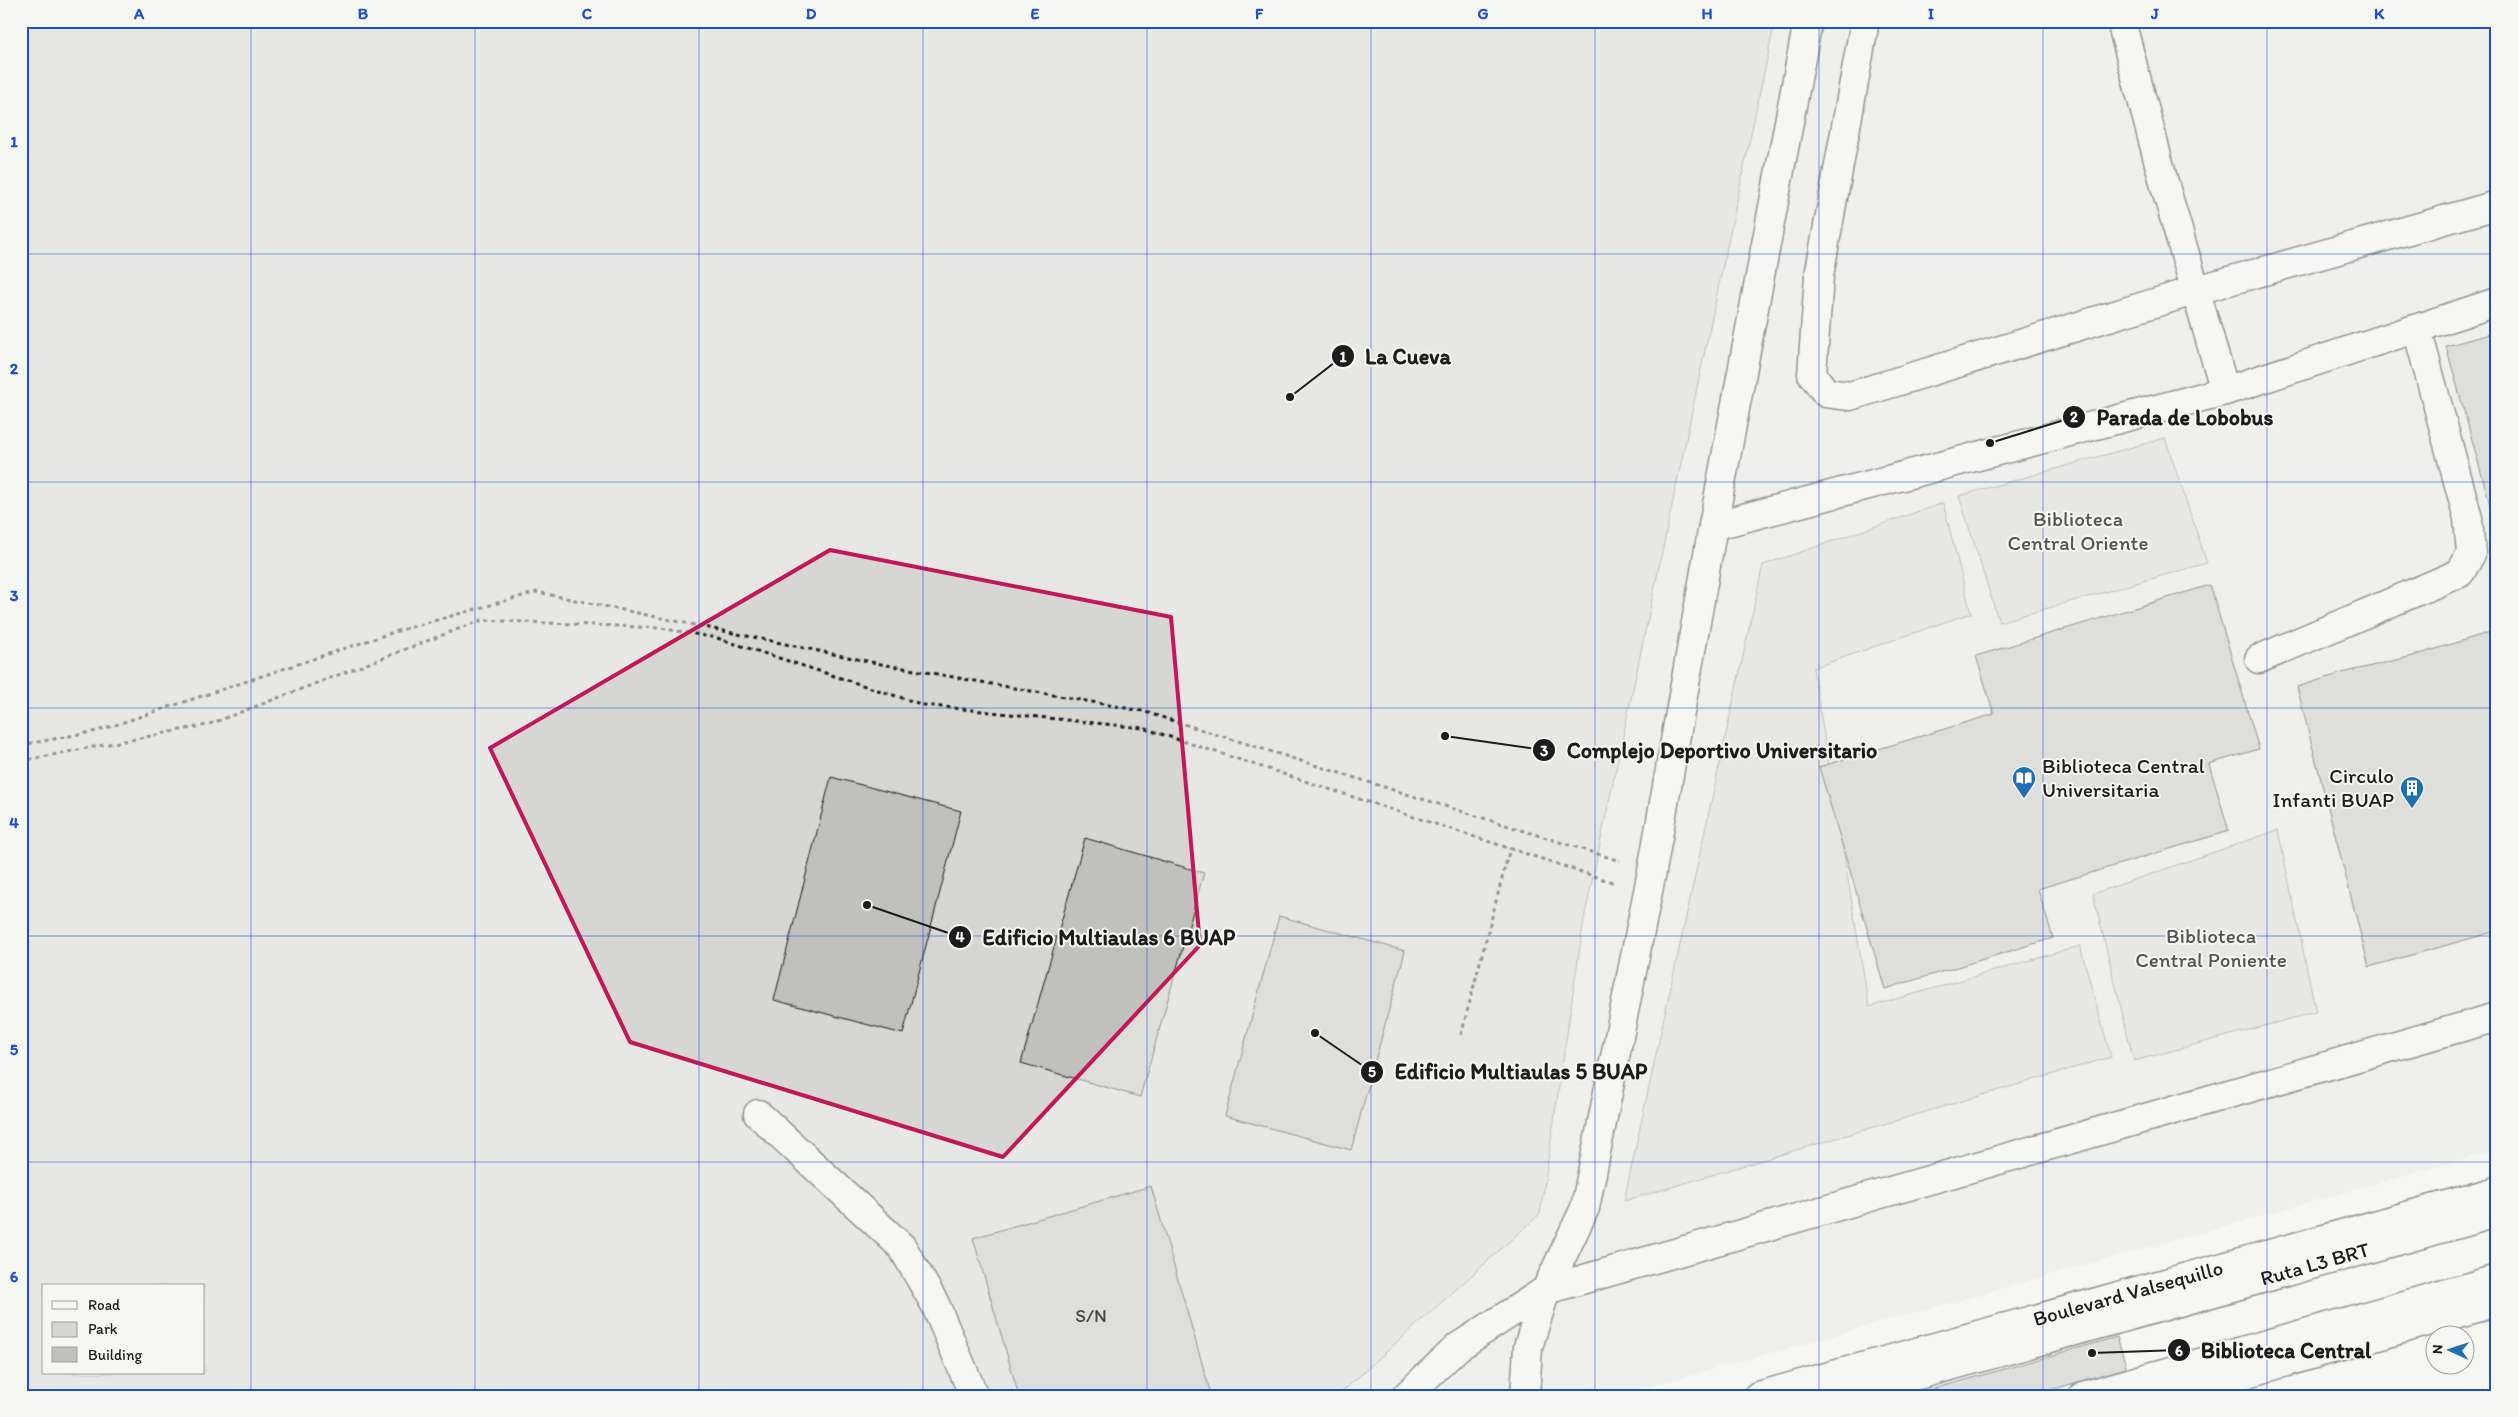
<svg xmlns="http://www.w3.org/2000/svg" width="2518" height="1417" viewBox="0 0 2518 1417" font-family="Itim,sans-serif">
<rect width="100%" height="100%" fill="#f6f6f2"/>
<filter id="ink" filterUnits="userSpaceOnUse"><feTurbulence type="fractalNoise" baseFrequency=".02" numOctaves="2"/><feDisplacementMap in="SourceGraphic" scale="10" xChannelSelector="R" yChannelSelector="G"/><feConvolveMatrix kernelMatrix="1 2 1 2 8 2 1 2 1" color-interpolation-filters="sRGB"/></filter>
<g filter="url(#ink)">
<!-- built -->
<path fill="#e6e6e2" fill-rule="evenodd" d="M 21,21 L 2497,21 L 2497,1150 L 1616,1396 L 21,1396 ZM 44,1286 L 204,1286 L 204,1373 L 44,1373 Z"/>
<!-- green -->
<g fill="#d6d6d2" stroke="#797977" fill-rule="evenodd">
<path d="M 21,21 L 1775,21 L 1584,919 L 1540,1214 L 1337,1396 L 21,1396 ZM 44,1286 L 204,1286 L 204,1373 L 44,1373 Z"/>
<path d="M 2165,438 L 2207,563 L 1999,622 L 1959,496 Z"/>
<path d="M 1943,503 L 1971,613 L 1813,668 L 1869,1007 L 2080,946 L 2111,1057 L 1624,1201 L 1763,565 Z"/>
<path d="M 2278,830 L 2316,1012 L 2134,1061 L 2093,894 Z"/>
</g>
<!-- building -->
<g fill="#c0c0bd" stroke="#1c1c1c">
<path d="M 2497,332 L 2497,530 L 2446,346 Z"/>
<path d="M 2210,585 L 2259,749 L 2209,764 L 2229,831 L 2038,889 L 2053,938 L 1885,989 L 1819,767 L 1994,714 L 1976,656 Z"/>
<path d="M 2497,630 L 2497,931 L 2369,967 L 2297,687 L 2342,673 L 2413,656 Z"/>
<path d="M 831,777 L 961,811 L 903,1034 L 774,1000 Z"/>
<path d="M 1085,838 L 1204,873 L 1140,1097 L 1021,1063 Z"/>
<path d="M 1279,916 L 1405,951 L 1351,1150 L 1225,1116 Z"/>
<path d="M 1151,1186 L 1210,1391 L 1195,1396 L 1019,1396 L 973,1238 Z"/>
<path d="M 2117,1337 L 2127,1368 L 2030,1396 L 1909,1396 Z"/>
</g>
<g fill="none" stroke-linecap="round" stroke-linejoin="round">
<!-- minor casing -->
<g stroke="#1c1c1c" stroke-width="31">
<g id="minor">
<path d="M 1865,21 L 1819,276 L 1812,374 L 1826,393 L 1850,396 L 2197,290 L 2497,205"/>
<path d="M 2121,21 L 2165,186 L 2225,391"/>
<path d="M 1713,526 L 2225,391 L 2497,302"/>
<path d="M 2259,659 L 2460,573 L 2471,554 L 2468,518 L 2417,329"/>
<path d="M 758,1114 L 902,1247 L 935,1304 L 974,1396"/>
<path d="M 1406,1396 L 1458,1347 L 1546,1290 L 2497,1017"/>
<path d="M 1525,1396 L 1528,1347 L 1546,1290 L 1585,1208 L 1652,871 L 1713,526 L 1808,21"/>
<path id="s1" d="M 1843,1396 L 2497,1213"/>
<path d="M 2083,1396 L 2497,1279"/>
</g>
</g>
<!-- major casing -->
<g stroke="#1c1c1c" stroke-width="31">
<g id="major">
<path id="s2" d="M 1758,1396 L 2497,1191"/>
<path d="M 2167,1396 L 2497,1302"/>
</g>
</g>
<!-- path -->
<g stroke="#1c1c1c" stroke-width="3" stroke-dasharray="4 4" stroke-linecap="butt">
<path d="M 21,745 L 97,731 L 394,632 L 537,592 L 881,664 L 1142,711 L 1620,861"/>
<path d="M 21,761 L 207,725 L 482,620 L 660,628 L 717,638 L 924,705 L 1143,728 L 1615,883"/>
<path d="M 1461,1035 L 1510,848"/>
</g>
<!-- minor -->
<use href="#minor" stroke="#f6f6f2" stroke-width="28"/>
<!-- major -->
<use href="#major" stroke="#f6f6f2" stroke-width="28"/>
</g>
</g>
<!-- marked area -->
<path d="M0 0H2518V1417H0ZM 830,550 L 1171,617 L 1200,945 L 1003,1157 L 630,1042 L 490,748 Z" fill="#f6f6f2" fill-opacity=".55" fill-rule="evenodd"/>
<path fill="none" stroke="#c2185b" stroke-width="4" stroke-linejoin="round" d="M 830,550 L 1171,617 L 1200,945 L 1003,1157 L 630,1042 L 490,748 Z"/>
<!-- grid -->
<path fill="none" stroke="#1d4ed8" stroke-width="1" stroke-opacity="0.55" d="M 251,21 L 251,1396M 475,21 L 475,1396M 699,21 L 699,1396M 923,21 L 923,1396M 1147,21 L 1147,1396M 1371,21 L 1371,1396M 1595,21 L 1595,1396M 1819,21 L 1819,1396M 2043,21 L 2043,1396M 2267,21 L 2267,1396M 21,254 L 2497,254M 21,482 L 2497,482M 21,708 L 2497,708M 21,936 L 2497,936M 21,1162 L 2497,1162"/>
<!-- icons -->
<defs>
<g id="library-pin" transform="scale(1.25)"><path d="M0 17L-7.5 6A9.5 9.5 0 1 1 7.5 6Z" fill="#1f6fb2" stroke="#f6f6f2"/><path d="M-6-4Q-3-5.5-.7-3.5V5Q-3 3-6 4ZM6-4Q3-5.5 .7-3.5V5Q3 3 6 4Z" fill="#fff"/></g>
<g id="building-pin" transform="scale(1.25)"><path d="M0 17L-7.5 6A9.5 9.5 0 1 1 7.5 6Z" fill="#1f6fb2" stroke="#f6f6f2"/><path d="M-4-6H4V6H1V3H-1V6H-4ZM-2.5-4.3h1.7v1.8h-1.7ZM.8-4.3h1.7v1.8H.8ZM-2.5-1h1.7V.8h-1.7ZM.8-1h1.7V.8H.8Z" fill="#fff"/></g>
</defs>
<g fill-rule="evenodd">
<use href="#library-pin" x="2024" y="778"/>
<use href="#building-pin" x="2412" y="788"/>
</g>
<g text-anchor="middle" stroke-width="4" stroke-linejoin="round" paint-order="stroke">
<!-- number labels -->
<g font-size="19" fill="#454544">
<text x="1091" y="1322">S/N</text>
</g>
<!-- park labels -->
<g font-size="21" fill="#545453" stroke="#f6f6f2">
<text x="2078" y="526">Biblioteca<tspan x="2078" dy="24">Central Oriente</tspan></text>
<text x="2211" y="943">Biblioteca<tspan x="2211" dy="24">Central Poniente</tspan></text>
</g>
<!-- poi labels -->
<g font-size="21" fill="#1c1c1c" stroke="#f6f6f2" text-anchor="start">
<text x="2042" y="773">Biblioteca Central<tspan x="2042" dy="24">Universitaria</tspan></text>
<text x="2394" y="783" text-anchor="end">Circulo<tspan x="2394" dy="24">Infanti BUAP</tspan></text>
</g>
<!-- street labels -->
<g font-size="21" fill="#1c1c1c" stroke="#f6f6f2">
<text dy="7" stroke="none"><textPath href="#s1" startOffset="490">Ruta L3 BRT</textPath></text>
<text dy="7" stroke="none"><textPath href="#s2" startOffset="384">Boulevard Valsequillo</textPath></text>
</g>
</g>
<!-- callouts -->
<path fill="none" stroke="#1c1c1c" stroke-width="2" d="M1290 397L1343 356M1990 443L2074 417M1445 736L1544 750M867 905L960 937M1315 1033L1372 1072M2092 1353L2179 1350"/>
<g fill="#1c1c1c" stroke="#f6f6f2" stroke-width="2">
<circle cx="1290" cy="397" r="5"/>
<circle cx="1990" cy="443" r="5"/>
<circle cx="1445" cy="736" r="5"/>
<circle cx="867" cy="905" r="5"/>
<circle cx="1315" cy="1033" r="5"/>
<circle cx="2092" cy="1353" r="5"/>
<circle cx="1343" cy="356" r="12"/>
<circle cx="2074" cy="417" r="12"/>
<circle cx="1544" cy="750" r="12"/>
<circle cx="960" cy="937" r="12"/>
<circle cx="1372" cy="1072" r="12"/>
<circle cx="2179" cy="1350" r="12"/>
</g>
<g font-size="15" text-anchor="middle" font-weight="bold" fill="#fff">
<text x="1343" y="362">1</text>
<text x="2074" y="422">2</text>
<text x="1544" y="756">3</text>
<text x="960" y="942">4</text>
<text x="1372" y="1077">5</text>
<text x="2179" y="1356">6</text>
</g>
<g font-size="22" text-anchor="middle" font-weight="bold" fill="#1c1c1c" stroke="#f6f6f2" stroke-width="4" stroke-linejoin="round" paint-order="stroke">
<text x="1408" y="364">La Cueva</text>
<text x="2185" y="425">Parada de Lobobus</text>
<text x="1722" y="758">Complejo Deportivo Universitario</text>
<text x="1109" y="945">Edificio Multiaulas 6 BUAP</text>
<text x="1521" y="1079">Edificio Multiaulas 5 BUAP</text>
<text x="2286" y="1358">Biblioteca Central</text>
</g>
<!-- margin -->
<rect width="2518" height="1417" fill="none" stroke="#f6f6f2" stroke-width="55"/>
<!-- legend -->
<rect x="42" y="1284" width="162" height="90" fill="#f6f6f2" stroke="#9f9f9c"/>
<rect x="52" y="1301" width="25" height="8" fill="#f6f6f2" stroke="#9f9f9c"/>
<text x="88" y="1310" font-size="15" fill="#1c1c1c">Road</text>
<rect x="52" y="1322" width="25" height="15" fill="#d6d6d2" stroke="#9f9f9c"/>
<text x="88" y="1334" font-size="15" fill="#1c1c1c">Park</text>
<rect x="52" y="1347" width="25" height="15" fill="#c0c0bd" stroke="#9f9f9c"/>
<text x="88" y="1360" font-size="15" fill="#1c1c1c">Building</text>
<!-- north arrow -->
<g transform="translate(2450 1350) rotate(273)"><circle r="24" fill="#f6f6f2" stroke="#9f9f9c"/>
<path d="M0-4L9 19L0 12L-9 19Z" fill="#1f6fb2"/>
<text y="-8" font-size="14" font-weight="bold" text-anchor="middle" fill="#1c1c1c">N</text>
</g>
<rect x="28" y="28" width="2462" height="1362" fill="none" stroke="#1d4ed8" stroke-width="2"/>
<g font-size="16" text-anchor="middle" font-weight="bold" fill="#1d4ed8">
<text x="139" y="19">A</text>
<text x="363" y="19">B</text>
<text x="587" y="19">C</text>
<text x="811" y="19">D</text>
<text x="1035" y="19">E</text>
<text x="1259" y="19">F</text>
<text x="1483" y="19">G</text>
<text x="1707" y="19">H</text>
<text x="1931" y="19">I</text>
<text x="2155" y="19">J</text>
<text x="2379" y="19">K</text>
<text x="14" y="147">1</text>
<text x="14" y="374">2</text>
<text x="14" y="601">3</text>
<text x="14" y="828">4</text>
<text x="14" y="1055">5</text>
<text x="14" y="1282">6</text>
</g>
</svg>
